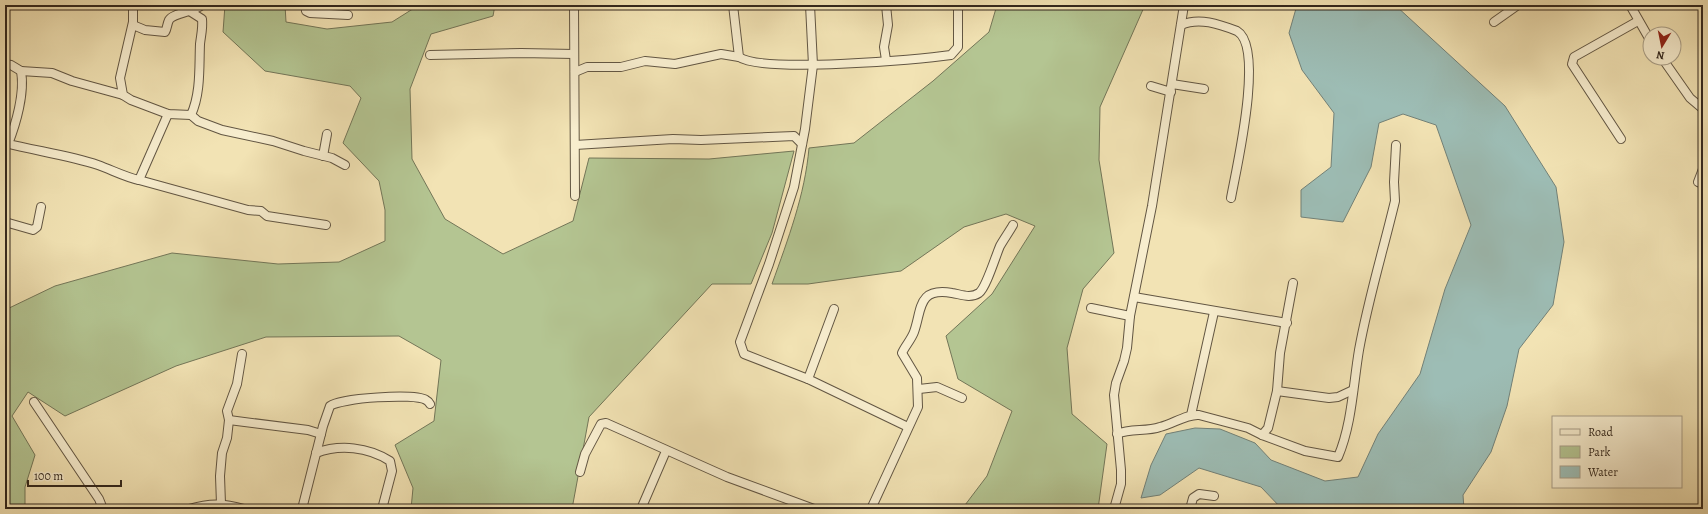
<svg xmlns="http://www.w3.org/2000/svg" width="1708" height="514" viewBox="0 0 1708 514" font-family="Alegreya,serif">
<rect width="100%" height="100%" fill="#f2e3b4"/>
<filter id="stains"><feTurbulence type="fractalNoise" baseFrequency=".005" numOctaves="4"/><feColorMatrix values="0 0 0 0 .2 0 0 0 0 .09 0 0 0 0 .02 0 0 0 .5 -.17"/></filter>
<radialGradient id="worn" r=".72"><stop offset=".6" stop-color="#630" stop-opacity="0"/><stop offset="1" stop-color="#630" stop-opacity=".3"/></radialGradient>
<!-- green -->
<g fill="#b4c592" stroke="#737658">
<path d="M 225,5 L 285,5 L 286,22 L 327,29 L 392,22 L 419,5 L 495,5 L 493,16 L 431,34 L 410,89 L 412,159 L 445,219 L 503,254 L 573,221 L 589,158 L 709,159 L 794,151 L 772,233 L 751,284 L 712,284 L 589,417 L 572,509 L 411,509 L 413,488 L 395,445 L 434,421 L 441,360 L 399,336 L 266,337 L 176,366 L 65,416 L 28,392 L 12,416 L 35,455 L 25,487 L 25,509 L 5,509 L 5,310 L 55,286 L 172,253 L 278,264 L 339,262 L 385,241 L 385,210 L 379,181 L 343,143 L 361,98 L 350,86 L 265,71 L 223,32 Z"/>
<path d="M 997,5 L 1145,5 L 1100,107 L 1099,160 L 1114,253 L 1083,289 L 1067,348 L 1072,414 L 1107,444 L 1098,509 L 962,509 L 987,476 L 1012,411 L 958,379 L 946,336 L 992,294 L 1035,226 L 1006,214 L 964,227 L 901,271 L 808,284 L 772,284 C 788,239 805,195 809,148 L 854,143 L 933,81 L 989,32 Z"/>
</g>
<!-- water -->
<path fill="#9dbdb5" stroke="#728178" d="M 1297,5 L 1395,5 L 1505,106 L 1556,187 L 1564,242 L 1553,305 L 1519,349 L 1507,406 L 1491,452 L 1463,495 L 1464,509 L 1282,509 L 1261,487 L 1199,468 L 1160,495 L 1141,498 L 1151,465 L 1166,434 L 1195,428 L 1220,429 L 1255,443 L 1271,460 L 1325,481 L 1358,477 L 1378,434 L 1420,374 L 1445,289 L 1471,225 L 1436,125 L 1403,114 L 1379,123 L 1371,167 L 1343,222 L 1301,217 L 1301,190 L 1331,167 L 1334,113 L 1302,70 L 1289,33 Z"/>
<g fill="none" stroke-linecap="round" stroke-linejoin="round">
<!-- minor casing -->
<g stroke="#625643" stroke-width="10">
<g id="minor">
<path d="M 133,5 L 133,22 L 120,78 L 123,95 L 131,100 L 168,114 L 191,115 L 198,121 L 222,130 L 273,141 L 304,151 L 332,158 L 345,165"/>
<path d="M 305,5 L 306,11 L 310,13 L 348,15"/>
<path d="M 574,5 L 575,196"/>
<path d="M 733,5 L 739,57 C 762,73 917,60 951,55 L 958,47 L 958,5"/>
<path d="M 810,5 L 813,65 L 805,129 L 794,187 L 769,264 L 740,342 L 744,354 L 808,379 L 908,427"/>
<path d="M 886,5 L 888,25 L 884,47 L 886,60"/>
<path d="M 1630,5 L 1650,40"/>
<path d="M 1494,22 L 1518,5"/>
<path d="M 133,25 L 145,30 L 165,32 C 167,29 167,24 169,20 C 173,13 194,12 202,5"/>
<path d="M 1181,25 C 1199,17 1219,24 1237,31 C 1265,47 1236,170 1231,198"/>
<path d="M 430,55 L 521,53 L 574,54"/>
<path d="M 1662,58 L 1690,98 L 1703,109"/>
<path d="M 5,64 L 11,65 L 21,71 C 25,93 16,124 8,144"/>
<path d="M 21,71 L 52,73 L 72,81 L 123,95"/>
<path d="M 575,72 L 587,67 L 621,67 L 645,61 L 675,64 L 721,54 L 739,57"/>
<path d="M 1172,84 L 1204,89"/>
<path d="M 1151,86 L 1171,92"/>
<path d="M 191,115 C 201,93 199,67 200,44 C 201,35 203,28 202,19 L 191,12"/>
<path d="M 1621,139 L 1572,64 L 1574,57 L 1638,21"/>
<path d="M 5,143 C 36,151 68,155 98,165 C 112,170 125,177 139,180 L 168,114"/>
<path d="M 575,145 L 673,139 L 701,140 L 794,136 L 802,144"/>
<path d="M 323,156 L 327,134"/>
<path d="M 1703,169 L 1698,182 L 1703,184"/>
<path d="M 139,180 L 248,210 L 261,211 L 267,216 L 326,225"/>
<path d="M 5,222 L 33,230 L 37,227 L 41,207"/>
<path d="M 1134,297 L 1287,323"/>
<path d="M 1091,308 L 1130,316"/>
<path d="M 808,379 L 834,309"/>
<path d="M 919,389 L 937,387 L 962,398"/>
<path d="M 1277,391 L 1329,398 L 1338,397 L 1353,390"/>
<path d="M 34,402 L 99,499 L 103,509"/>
<path d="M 1191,415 L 1214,312"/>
<path d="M 229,420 L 308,430 L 321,434"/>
<path d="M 1117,434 C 1131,428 1146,432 1160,427 C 1173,424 1186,414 1199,415 L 1248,428 L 1262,435 L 1305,451 L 1338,457 C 1352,424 1353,386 1359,350 C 1368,300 1383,251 1395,201 L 1394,182 L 1396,145"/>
<path d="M 1262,435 L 1268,428 L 1277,391 L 1280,353 L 1293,283"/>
<path d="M 316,453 C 340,444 368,447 390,461 L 392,471 L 382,509"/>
<path d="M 580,472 L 585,454 L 601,424 L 606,423 L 727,477 L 814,509"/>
<path d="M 221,504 L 220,476 L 222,453 L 227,438 L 229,420 L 227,411 L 237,384 L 242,354"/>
<path d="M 189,509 C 209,503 224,503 244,509"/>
<path d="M 302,509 L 323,426 L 330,406 C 340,398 415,393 426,400 C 428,401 429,402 430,404"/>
<path d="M 641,509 L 666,451"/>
<path d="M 871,509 L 918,407 L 917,378 L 902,353 C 905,346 911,340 914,332 C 922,310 917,287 952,293 C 960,294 970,299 979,293 C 986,288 996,255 1000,246 C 1004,239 1009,232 1013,225"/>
<path d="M 1114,509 L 1121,484 L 1121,470 L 1114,395 L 1116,383 L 1124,361 L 1127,348 L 1130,316 L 1152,206 L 1184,5"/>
<path d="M 1190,509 L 1193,498 L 1199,494 L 1214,496"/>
</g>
</g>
<!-- minor -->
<use href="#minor" stroke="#f7edce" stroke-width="8"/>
</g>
<!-- margin -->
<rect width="1708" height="514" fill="none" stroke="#f2e3b4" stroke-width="20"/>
<rect x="6" y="6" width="1696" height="502" fill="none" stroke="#32271d" stroke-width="2"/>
<rect x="10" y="10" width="1688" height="494" fill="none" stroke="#32271d"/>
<!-- legend -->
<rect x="1552" y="416" width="130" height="72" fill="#f7edce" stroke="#a89e87"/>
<rect x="1560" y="429" width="20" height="6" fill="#f7edce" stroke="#a89e87"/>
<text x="1588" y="436" font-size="12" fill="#32271d">Road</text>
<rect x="1560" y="446" width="20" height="12" fill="#b4c592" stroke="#a89e87"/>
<text x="1588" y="456" font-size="12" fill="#32271d">Park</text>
<rect x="1560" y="466" width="20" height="12" fill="#9dbdb5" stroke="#a89e87"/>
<text x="1588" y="476" font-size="12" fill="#32271d">Water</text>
<!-- north arrow -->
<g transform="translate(1662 46) rotate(190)"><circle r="19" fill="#f7edce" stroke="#a89e87"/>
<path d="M0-3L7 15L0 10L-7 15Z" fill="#8f2418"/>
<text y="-6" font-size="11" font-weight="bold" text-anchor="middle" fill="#32271d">N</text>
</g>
<!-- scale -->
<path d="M28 480v6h93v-6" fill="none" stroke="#32271d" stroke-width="2"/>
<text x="34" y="480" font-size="12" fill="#32271d" stroke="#f7edce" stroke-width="3" paint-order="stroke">100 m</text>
<rect width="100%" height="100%" filter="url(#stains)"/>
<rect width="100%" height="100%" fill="url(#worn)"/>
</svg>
